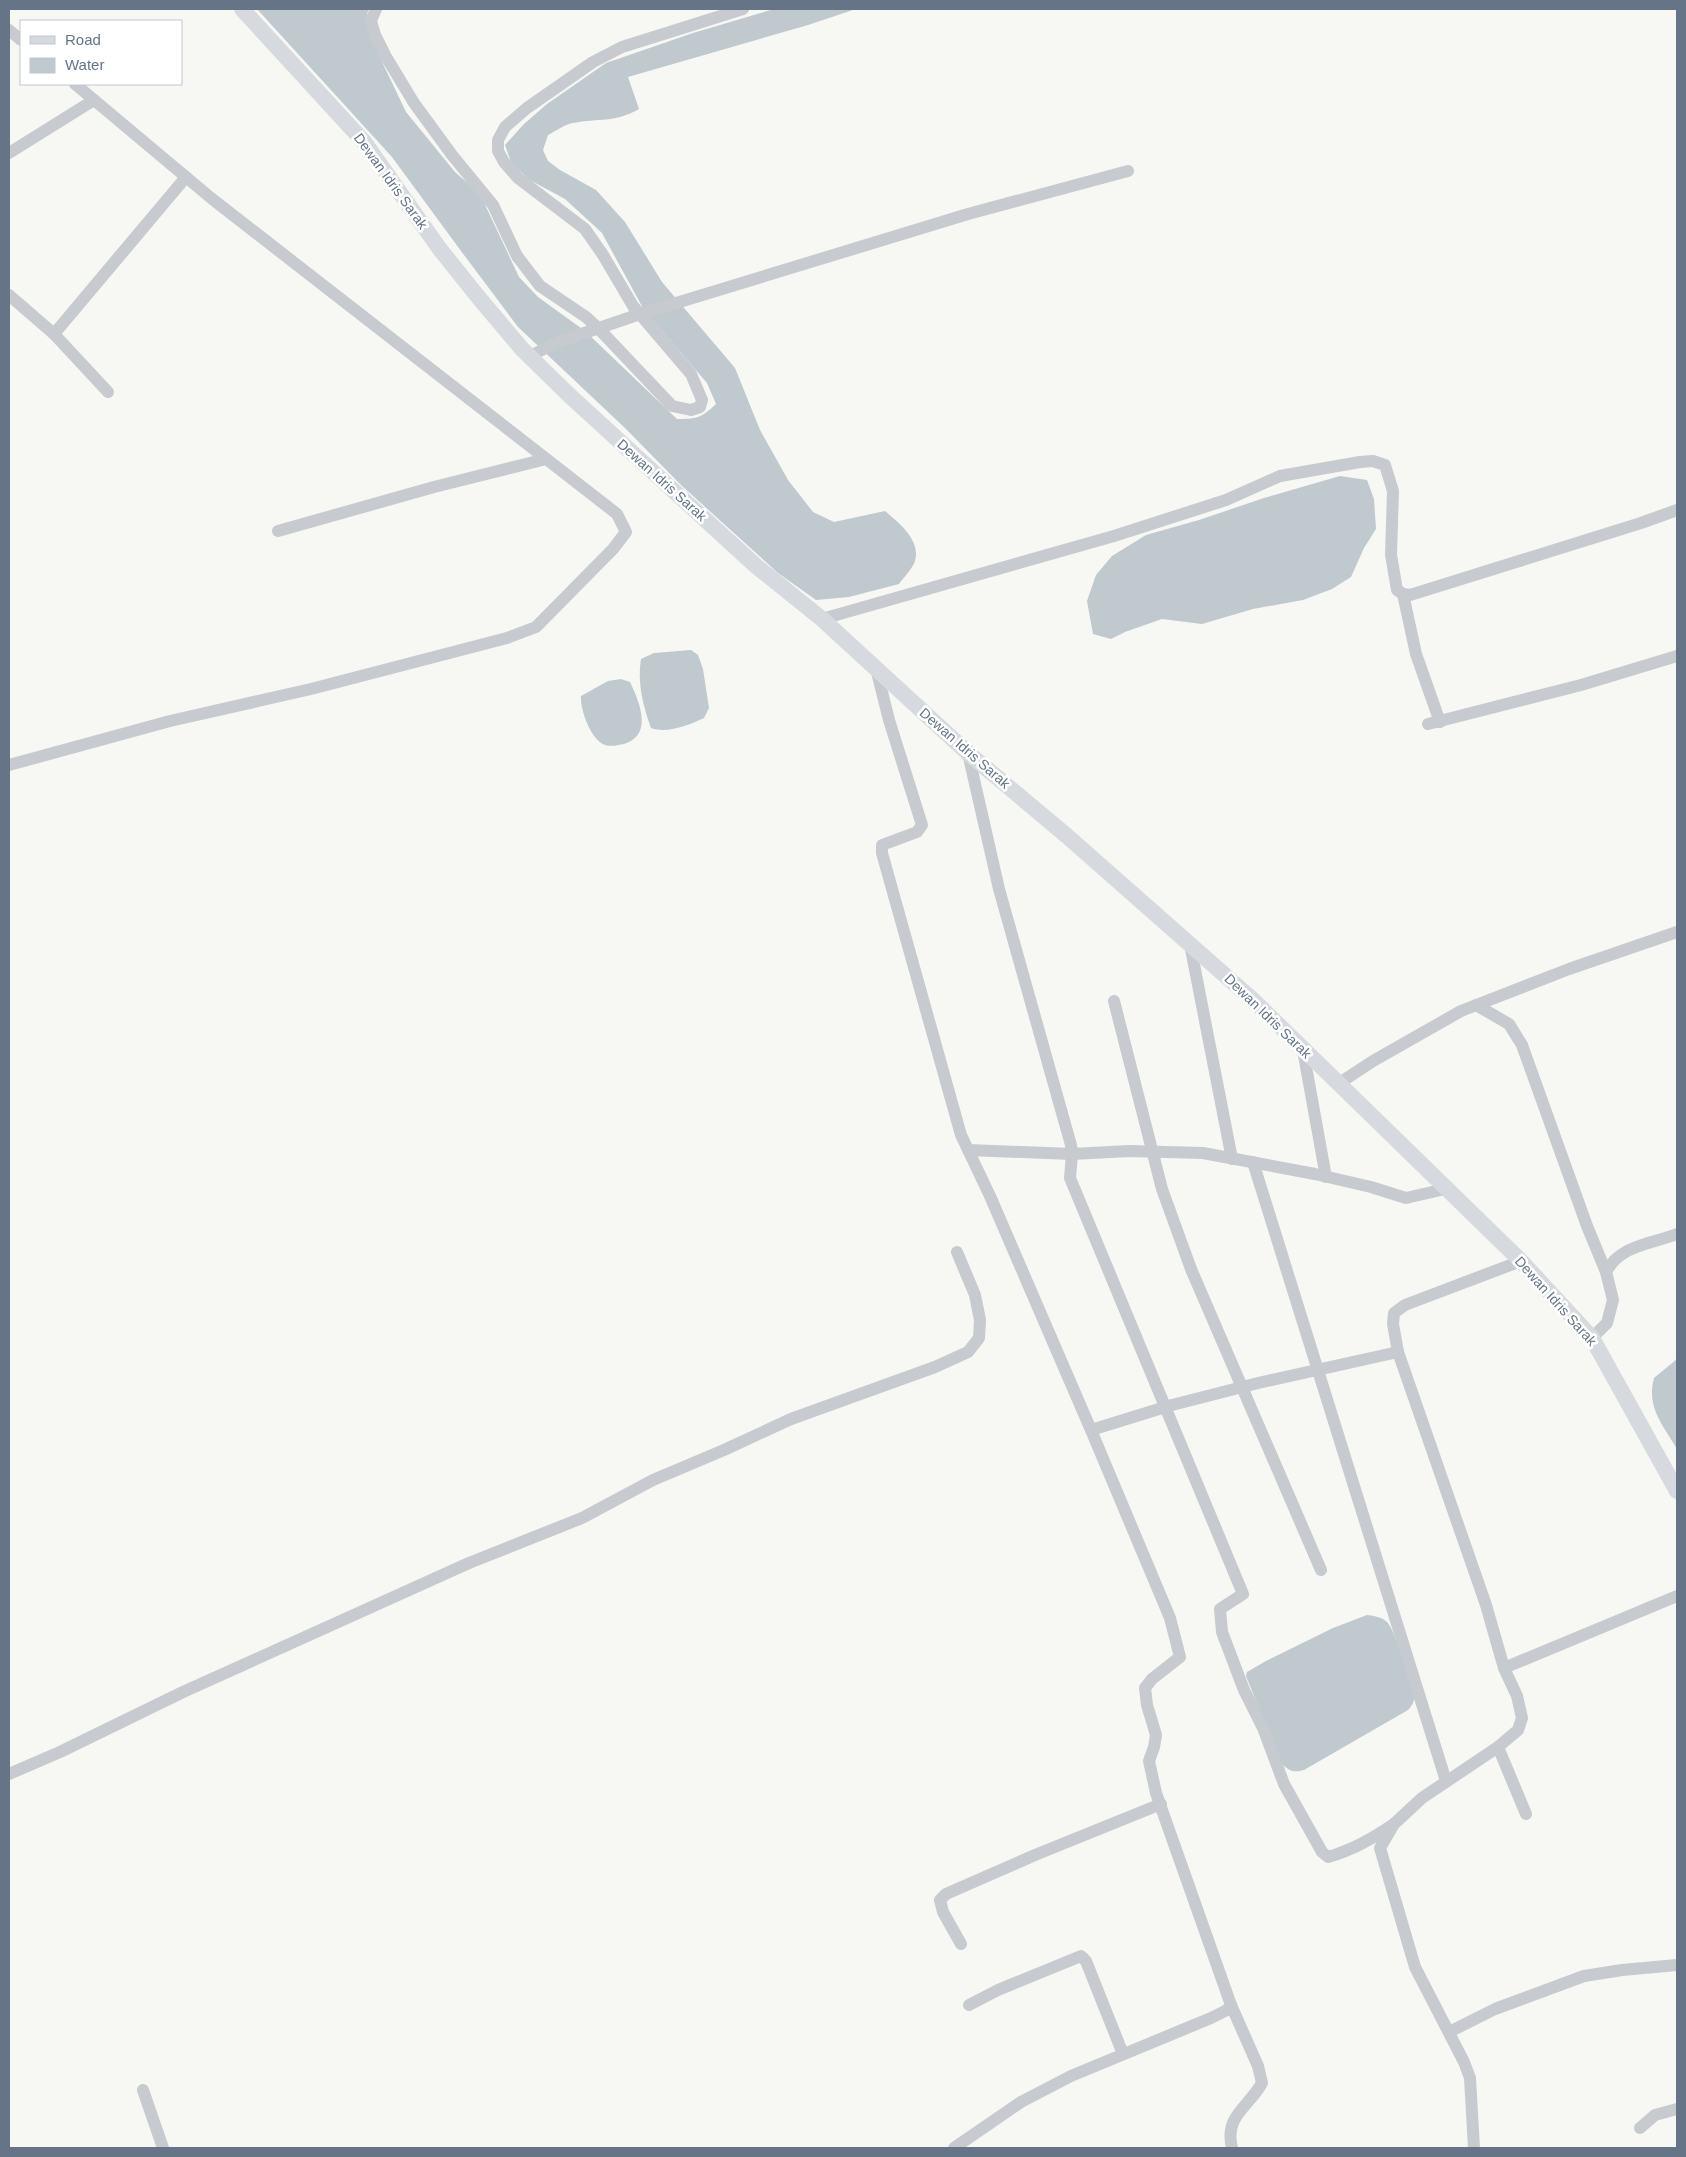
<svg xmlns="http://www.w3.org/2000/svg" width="1686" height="2157" viewBox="0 0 1686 2157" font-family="Helvetica,sans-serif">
<rect width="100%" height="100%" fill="#f7f7f4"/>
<!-- water -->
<g fill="#bfc9ce">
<path d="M 257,9 L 369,9 L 367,14 L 373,43 L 406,112 L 455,172 L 480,194 L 519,277 L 538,297 L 585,331 L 677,419 C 697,419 701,418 716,404 L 707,383 L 644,310 L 602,233 L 565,199 L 528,179 L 511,162 L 505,145 L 524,124 L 547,104 L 606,63 L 693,33 L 774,9 L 856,9 L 808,25 L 628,77 L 639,109 C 614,123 599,118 573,123 C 565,124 556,131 548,135 L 543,150 L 548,161 L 560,170 L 596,190 L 625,222 L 662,282 L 735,368 L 760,430 L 788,480 L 813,512 L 834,522 L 885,511 C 899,523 921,540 915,561 C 913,568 904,577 899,584 L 849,597 L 816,600 L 778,573 L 681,485 L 625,428 L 518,327 L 461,251 L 392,157 Z"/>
<path d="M 1340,476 L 1367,480 L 1374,499 L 1376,529 L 1364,548 L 1351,577 L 1332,589 L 1303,600 L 1253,609 L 1202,624 L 1162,619 L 1125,632 L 1111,639 L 1093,634 L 1087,601 L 1096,575 L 1112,556 L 1146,535 L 1199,520 L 1264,498 Z"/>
<path d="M 691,650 L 698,655 L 703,669 L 709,708 L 704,718 C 689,725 667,734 651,728 C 643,706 637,682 641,659 L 654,653 Z"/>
<path d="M 621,679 L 630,682 C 639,701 654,735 624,744 C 618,745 611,747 605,745 C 591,740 580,710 581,696 L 608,681 Z"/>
<path d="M 1677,1359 L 1677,1449 C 1663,1425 1646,1407 1654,1378 Z"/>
<path d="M 1367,1615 C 1375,1616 1382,1617 1388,1623 C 1395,1632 1415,1690 1414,1700 C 1413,1704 1410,1708 1408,1710 L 1304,1770 C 1293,1773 1289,1771 1281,1763 L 1246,1676 L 1247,1672 L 1266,1661 L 1333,1628 Z"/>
</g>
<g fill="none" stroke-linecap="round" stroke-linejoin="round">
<!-- minor -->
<g stroke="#c7cace" stroke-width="12">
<path d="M 376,9 L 371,21 L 375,35 L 385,55 L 414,103 L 452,155 L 493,205 L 517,256 L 540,286 L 586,317 L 599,329 L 672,406 L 691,410 L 700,407 L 702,400 L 691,374 L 633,306 L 603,255 L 585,229 L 518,178 L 504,162 L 498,151 L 498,140 L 505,127 L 527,108 L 593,62 L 622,47 L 743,9"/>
<path d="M 9,30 L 21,40"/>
<path d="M 9,153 L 94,100"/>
<path d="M 9,295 L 54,334 L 108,392"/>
<path d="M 54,334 L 186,177"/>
<path d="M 530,356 L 558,342 L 640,314 L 968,214 L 1128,171"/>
<path d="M 278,531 L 434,487 L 546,459"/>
<path d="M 1403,594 L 1416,654 L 1440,722"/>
<path d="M 822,619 L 1114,536 L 1226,500 L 1280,476 L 1360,462 L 1373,461 L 1385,465 L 1393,491 L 1391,555 L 1397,590 L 1403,594 L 1410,595 L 1641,523 L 1677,510"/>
<path d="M 876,668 L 889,720 L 922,825 L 917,832 L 882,845 L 882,853 L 961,1135 L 990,1196 L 1091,1430"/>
<path d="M 1428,724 L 1581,685 L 1677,656"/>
<path d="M 968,753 L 999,889 L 1071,1145 L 1072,1154 L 1070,1178 L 1243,1594 L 1220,1609 L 1222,1632 L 1244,1690 L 1263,1728 L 1284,1784 L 1322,1852 L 1328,1857 C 1353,1850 1373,1838 1394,1824"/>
<path d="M 9,765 L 170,721 L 311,689 L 507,638 L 536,627 L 613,549 L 626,532 L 617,514 L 211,198 L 75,84"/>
<path d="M 1190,944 L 1232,1159"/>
<path d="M 1114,1001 L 1162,1189 L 1191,1269 L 1321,1570"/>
<path d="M 1476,1005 L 1509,1024 L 1522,1045 L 1587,1226 L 1606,1272 L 1613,1300 L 1607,1323 L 1592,1338"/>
<path d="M 1303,1050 L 1326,1177"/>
<path d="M 1338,1084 L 1373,1061 L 1461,1011 L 1569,969 L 1677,932"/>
<path d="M 968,1150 L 1072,1154 L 1129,1151 L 1203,1153 L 1315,1174 L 1371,1187 L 1406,1198 L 1445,1189"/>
<path d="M 1253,1162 L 1446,1781"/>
<path d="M 1606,1272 C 1620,1245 1651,1244 1677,1234"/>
<path d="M 1504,1668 L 1677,1596"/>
<path d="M 1498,1747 L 1526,1814"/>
<path d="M 9,1774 L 60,1752 L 183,1692 L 469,1563 L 582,1518 L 653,1480 L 724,1450 L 791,1419 L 935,1367 L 968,1352 L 979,1338 L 980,1320 L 975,1295 L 957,1252"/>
<path d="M 961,1944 L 943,1912 L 940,1900 L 946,1894 L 1035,1855 L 1161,1804"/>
<path d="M 969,2005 L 998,1990 L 1081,1956 L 1086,1961 L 1123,2054"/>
<path d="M 1231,2005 L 1258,2066 L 1262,2083 C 1248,2108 1224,2116 1232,2148"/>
<path d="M 1449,2032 L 1495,2009 L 1584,1976 L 1622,1970 L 1677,1965"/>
<path d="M 143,2090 L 163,2148"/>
<path d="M 1640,2128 L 1655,2115 L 1677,2109"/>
<path d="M 954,2148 L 1021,2102 L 1071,2076 L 1211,2018 L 1227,2010 L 1231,2005 L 1156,1793 L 1149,1761 L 1154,1747 L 1156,1735 L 1147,1705 L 1145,1688 L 1152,1679 L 1180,1657 L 1170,1618 L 1091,1430 L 1172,1405 L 1258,1383 L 1398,1352"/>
<path d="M 1474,2148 L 1470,2078 L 1464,2062 L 1415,1967 L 1380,1848 L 1394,1824 L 1422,1798 L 1498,1747 L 1518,1730 L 1522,1718 L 1517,1696 L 1504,1668 L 1486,1605 L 1398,1352 L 1393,1324 L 1394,1313 L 1405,1305 L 1521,1261"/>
</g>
<!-- major -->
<path stroke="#d6dadf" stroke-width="16" d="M 242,9 L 365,143 L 439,248 L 479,298 L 522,349 L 569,395 L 756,566 L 822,619 L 968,753 L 1067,836 L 1253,1000 L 1521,1261 L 1592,1338 L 1677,1491"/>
</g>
<g text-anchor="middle" stroke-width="5" stroke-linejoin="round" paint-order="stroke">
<!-- street labels -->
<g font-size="14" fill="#657486" stroke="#fff">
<text transform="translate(391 181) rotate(54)" y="5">Dewan Idris Sarak</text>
<text transform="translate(662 480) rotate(42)" y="5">Dewan Idris Sarak</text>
<text transform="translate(965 748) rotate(41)" y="5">Dewan Idris Sarak</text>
<text transform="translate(1268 1016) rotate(44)" y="5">Dewan Idris Sarak</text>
<text transform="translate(1556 1301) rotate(48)" y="5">Dewan Idris Sarak</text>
</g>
</g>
<!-- border -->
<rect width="1686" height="2157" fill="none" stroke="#657486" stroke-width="20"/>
<!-- legend -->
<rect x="20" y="20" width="162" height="65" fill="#ffffff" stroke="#c1c7cf"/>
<rect x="30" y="36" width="25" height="8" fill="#d6dadf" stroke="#c1c7cf"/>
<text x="65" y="45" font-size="15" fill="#657486">Road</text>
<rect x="30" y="58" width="25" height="15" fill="#bfc9ce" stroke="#c1c7cf"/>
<text x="65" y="70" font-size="15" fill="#657486">Water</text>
</svg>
